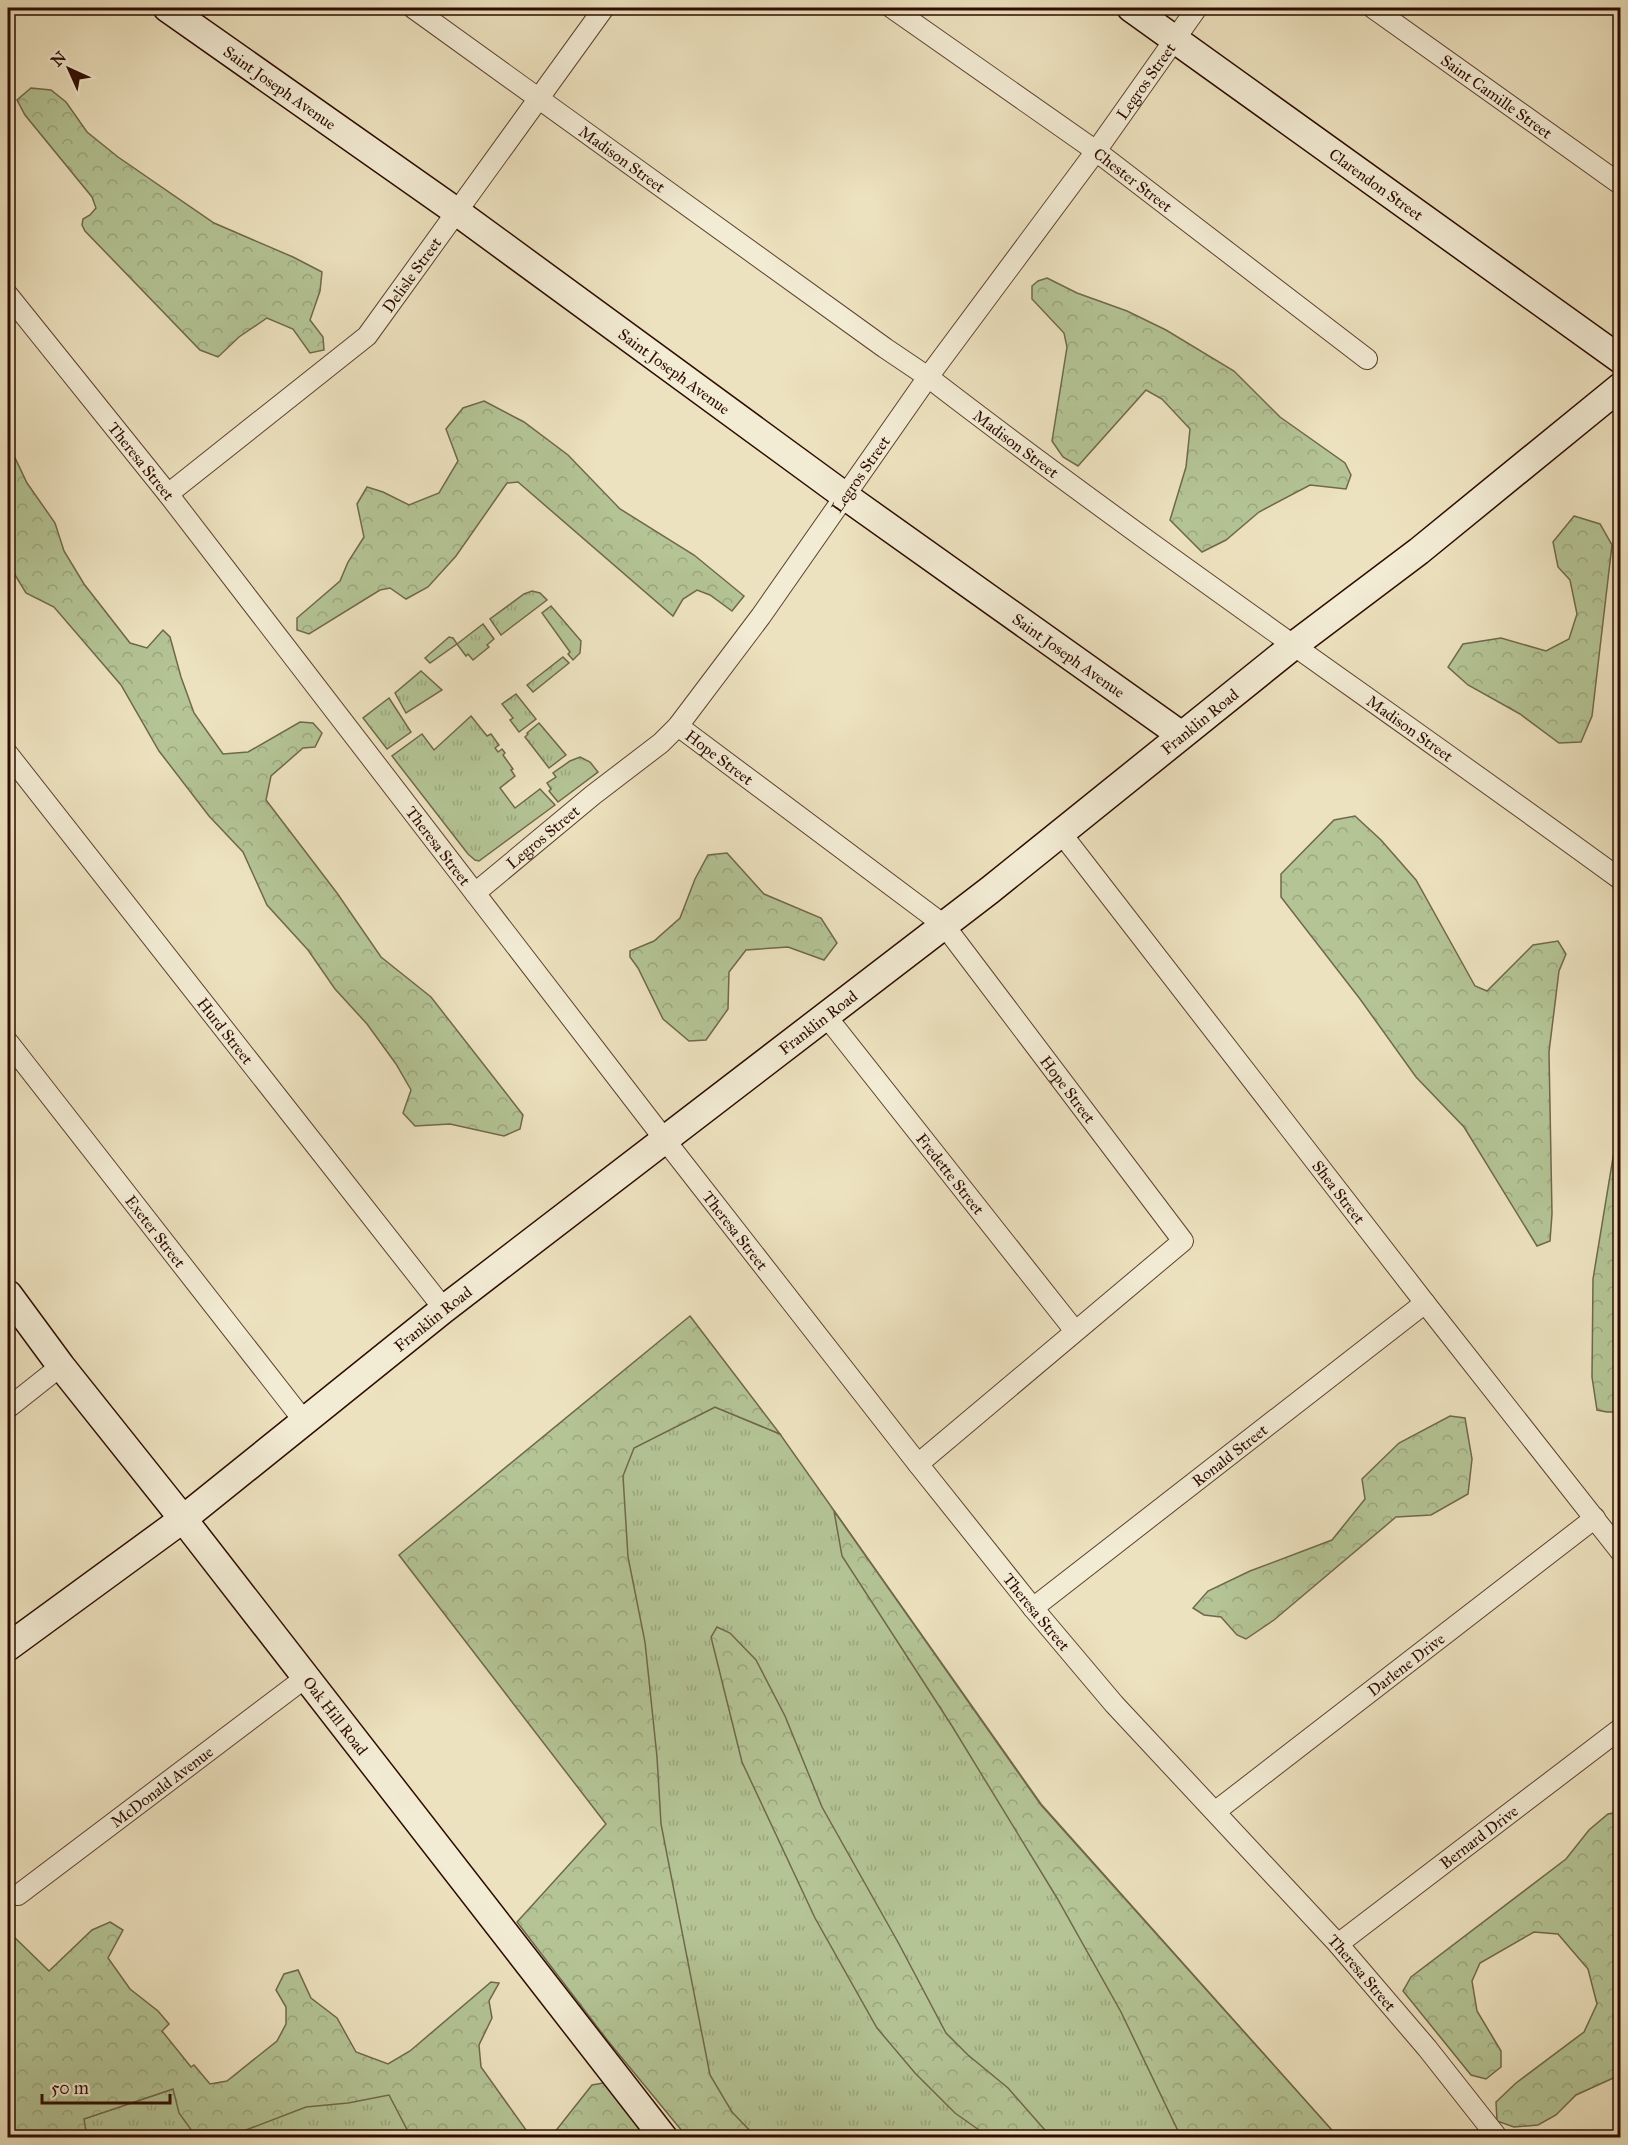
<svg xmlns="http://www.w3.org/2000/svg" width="1628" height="2145" viewBox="0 0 1628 2145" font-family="'IM FELL Great Primer',serif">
<defs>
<pattern id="grass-tufts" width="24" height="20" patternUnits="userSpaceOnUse" patternTransform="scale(1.5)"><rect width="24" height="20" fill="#b4c495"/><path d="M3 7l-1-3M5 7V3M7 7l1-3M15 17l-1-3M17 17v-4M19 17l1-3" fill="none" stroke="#9ba77f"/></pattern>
<pattern id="forest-crowns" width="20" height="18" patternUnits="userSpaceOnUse" patternTransform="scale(1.5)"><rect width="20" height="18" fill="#b4c495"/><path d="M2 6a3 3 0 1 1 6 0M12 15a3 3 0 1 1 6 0" fill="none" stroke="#9ba77f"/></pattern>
</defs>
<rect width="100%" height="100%" fill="#ede2bf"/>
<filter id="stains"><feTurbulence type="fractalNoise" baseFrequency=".00333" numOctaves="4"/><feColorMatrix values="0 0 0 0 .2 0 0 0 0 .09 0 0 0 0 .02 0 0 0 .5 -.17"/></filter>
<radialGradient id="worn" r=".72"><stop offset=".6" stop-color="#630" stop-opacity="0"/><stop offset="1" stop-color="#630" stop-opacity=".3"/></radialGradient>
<!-- grass -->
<g fill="url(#grass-tufts)" stroke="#70684b" stroke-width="1.5">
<path d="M 532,591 L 540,593 L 547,600 L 501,635 L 490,619 L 524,594 Z"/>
<path d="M 551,606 L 581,641 L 580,653 L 573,660 L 568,654 L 570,652 L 542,613 Z"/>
<path d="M 483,624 L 494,639 L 487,645 L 489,647 L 473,660 L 468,654 L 466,656 L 457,644 L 430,663 L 425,658 L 449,637 L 453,638 L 457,644 Z"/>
<path d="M 563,657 L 569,663 L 533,692 L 527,685 Z"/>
<path d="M 421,671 L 442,690 L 406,713 L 395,693 Z"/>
<path d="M 516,694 L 536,719 L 519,732 L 510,720 L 513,718 L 502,704 Z"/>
<path d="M 389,698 L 411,732 L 387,749 L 363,718 Z"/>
<path d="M 471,716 L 487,736 L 491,734 L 499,745 L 495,748 L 498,752 L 502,749 L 505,753 L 503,755 L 513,769 L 511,770 L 515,776 L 500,788 L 515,808 L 540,789 L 555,805 L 479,861 L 475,860 L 468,854 L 392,756 L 422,734 L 434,750 Z"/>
<path d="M 539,723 L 566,755 L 549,768 L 525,737 L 528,734 L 527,733 Z"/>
<path d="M 580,757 L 590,762 L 598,772 L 558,802 L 549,791 L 551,789 L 547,783 L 556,777 L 553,773 L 570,761 Z"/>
<path d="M 715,1407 L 780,1434 L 1041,1804 L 1338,2137 L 729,2137 L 684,2095 L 611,1459 Z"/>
<path d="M 173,2089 L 390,2095 L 411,2137 L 87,2137 L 83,2119 Z"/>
</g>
<!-- forest -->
<g fill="url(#forest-crowns)" stroke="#70684b" stroke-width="1.5">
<path d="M 31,88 L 51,90 L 66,102 L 87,132 L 118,157 L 214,223 L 293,257 L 322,272 L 320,291 L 310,320 L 323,337 L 324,350 L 310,353 L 293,329 L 267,318 L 239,337 L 218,357 L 200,350 L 85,231 L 82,225 L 83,219 L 90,215 L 96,208 L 92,197 L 25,115 L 17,100 Z"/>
<path d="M 1047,278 L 1077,293 L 1127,311 L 1166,330 L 1234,371 L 1280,417 L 1345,463 L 1351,475 L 1346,489 L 1310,485 L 1259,512 L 1226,540 L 1202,552 L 1170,520 L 1186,467 L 1190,429 L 1162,399 L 1146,390 L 1078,466 L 1063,457 L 1052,441 L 1067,347 L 1064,333 L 1032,299 L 1032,286 L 1038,281 Z"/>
<path d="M 484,401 L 524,422 L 568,455 L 620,509 L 694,555 L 744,596 L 732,611 L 710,595 L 697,590 L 683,599 L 673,616 L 518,482 L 507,483 L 456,556 L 428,587 L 406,599 L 390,588 L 380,590 L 309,634 L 297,630 L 297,618 L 340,581 L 348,562 L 364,537 L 357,504 L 367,487 L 383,492 L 409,505 L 439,493 L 458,461 L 446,429 L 463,408 Z"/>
<path d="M 8,443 L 27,483 L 55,523 L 64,551 L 84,584 L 130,643 L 147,648 L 163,630 L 170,637 L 181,677 L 194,713 L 223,754 L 248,752 L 300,722 L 313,723 L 322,733 L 315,747 L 303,748 L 271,776 L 266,800 L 337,893 L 381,957 L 431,997 L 523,1115 L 520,1129 L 504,1136 L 450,1124 L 415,1126 L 403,1113 L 411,1090 L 396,1064 L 367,1024 L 335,989 L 308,950 L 267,905 L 243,852 L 209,816 L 159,751 L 121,685 L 54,607 L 26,593 L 9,565 Z"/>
<path d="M 1574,516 L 1600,524 L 1612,545 L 1592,716 L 1581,742 L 1559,743 L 1520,714 L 1468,685 L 1448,667 L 1463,644 L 1501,638 L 1546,651 L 1569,639 L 1577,614 L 1570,580 L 1558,567 L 1553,542 Z"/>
<path d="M 1355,816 L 1381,840 L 1416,880 L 1475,986 L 1487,991 L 1533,945 L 1558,941 L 1566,954 L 1559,971 L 1549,1052 L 1552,1214 L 1550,1241 L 1537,1246 L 1464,1127 L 1416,1077 L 1360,999 L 1281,897 L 1281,874 L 1334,820 Z"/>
<path d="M 727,853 L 764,894 L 821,918 L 837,943 L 824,960 L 788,947 L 746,950 L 729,972 L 728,1009 L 706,1040 L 689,1041 L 663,1019 L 638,968 L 630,957 L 630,951 L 654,941 L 680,918 L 695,879 L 708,855 Z"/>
<path d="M 1620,1115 L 1620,1412 L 1607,1412 L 1597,1410 L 1592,1377 L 1593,1279 Z"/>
<path d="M 690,1316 L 780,1434 L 715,1407 L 634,1448 L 623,1476 L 628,1557 L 645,1642 L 657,1757 L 661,1824 L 710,2075 L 732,2112 L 756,2137 L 687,2137 L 608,2041 L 517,1922 L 606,1824 L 399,1555 Z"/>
<path d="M 1450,1416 L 1465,1418 L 1472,1459 L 1468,1494 L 1431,1515 L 1396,1517 L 1274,1620 L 1246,1639 L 1237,1635 L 1221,1617 L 1204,1615 L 1193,1608 L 1208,1591 L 1250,1571 L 1332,1540 L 1365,1499 L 1362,1479 L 1399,1443 Z"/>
<path d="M 834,1511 L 1041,1805 L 1338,2137 L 1181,2137 L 1121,2012 L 1057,1898 L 952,1726 L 842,1556 Z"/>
<path d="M 717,1627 L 730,1633 L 756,1660 L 785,1716 L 822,1807 L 899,1944 L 946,2033 L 968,2055 L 1008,2088 L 1051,2137 L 989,2137 L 955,2113 L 915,2073 L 877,2028 L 815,1918 L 742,1762 L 711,1637 Z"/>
<path d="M 1620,1812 L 1620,2075 L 1576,2095 L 1556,2115 L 1538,2125 L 1514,2127 L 1497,2121 L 1496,2102 L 1516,2083 L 1584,2032 L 1597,2004 L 1588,1969 L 1558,1934 L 1534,1932 L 1480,1963 L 1472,1981 L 1477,2011 L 1501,2051 L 1501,2067 L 1486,2079 L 1471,2075 L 1403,1991 L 1411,1977 L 1566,1859 L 1589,1830 L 1608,1814 Z"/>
<path d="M 110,1922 L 123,1930 L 108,1958 L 130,1989 L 158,2011 L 169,2024 L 162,2031 L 191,2067 L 194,2065 L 210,2084 L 227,2081 L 277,2041 L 286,2024 L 286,2007 L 276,1990 L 284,1974 L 298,1970 L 311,1998 L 337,2018 L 356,2052 L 388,2064 L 410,2051 L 491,1982 L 499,1983 L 489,2001 L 492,2018 L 479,2045 L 481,2067 L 531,2137 L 411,2137 L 389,2095 L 348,2103 L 306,2107 L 233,2135 L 203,2138 L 192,2131 L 179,2113 L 173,2089 L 84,2119 L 87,2137 L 8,2137 L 8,1931 L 49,1971 L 92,1930 Z"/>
<path d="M 609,2082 L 651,2138 L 550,2138 L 592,2085 Z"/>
</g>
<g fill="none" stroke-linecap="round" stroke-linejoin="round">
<!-- street casing -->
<g stroke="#5d4130" stroke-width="22">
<g id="street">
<path id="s1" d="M 413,8 L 885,348 L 928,377 C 1154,551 1390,711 1620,879"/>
<path id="s2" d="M 892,8 L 1096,151 L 1367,359"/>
<path id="s3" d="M 1373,8 L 1620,184"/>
<path id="s4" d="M 8,295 L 168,494 L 665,1140 L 918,1464 L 1033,1608 L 1114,1704 L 1338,1944 L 1427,2048 L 1498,2138"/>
<path id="s5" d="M 168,494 L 367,336 L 604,8"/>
<path id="s6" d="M 678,726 L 944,925 L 1183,1241 L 918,1464"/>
<path id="s7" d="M 8,754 L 444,1309"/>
<path id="s8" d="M 1061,833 L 1425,1303 L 1620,1551"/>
<path id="s9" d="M 475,893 L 593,795 L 661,743 L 678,726 L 761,616 L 928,377 L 1096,151 L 1197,8"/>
<path id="s10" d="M 826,1016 L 1075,1331"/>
<path id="s11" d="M 8,1042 L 304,1421"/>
<path d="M 8,1408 L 61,1366"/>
<path id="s12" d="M 1033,1608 L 1425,1303"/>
<path id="s13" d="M 1216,1811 L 1595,1518"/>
<path id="s14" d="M 18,1895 L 305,1678"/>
<path id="s15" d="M 1338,1944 L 1620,1729"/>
</g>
</g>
<!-- secondary casing -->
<g stroke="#2d0b01" stroke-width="30">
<g id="secondary">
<path id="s16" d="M 167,8 L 457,212 L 845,496 L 1181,735"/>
<path id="s17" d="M 1131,8 L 1620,359"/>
<path id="s18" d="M 8,1294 L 61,1366 L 183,1519 L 664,2138"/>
<path id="s19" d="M 8,1647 L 183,1519 L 444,1309 L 990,890 L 1293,646 L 1419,551 L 1620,387"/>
</g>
</g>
<!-- street -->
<use href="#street" stroke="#f3ecd5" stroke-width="20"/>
<!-- secondary -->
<use href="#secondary" stroke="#f3ecd5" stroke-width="27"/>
</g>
<g text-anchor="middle" stroke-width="5" stroke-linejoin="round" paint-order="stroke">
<!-- street labels -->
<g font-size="16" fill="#2d0b01" stroke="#f3ecd5">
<text dy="6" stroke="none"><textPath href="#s9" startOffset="1060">Legros Street</textPath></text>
<text dy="6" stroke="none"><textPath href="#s16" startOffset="138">Saint Joseph Avenue</textPath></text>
<text dy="6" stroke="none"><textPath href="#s3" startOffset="152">Saint Camille Street</textPath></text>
<text dy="6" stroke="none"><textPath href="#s1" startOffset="258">Madison Street</textPath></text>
<text dy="6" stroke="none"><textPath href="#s2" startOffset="296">Chester Street</textPath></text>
<text dy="6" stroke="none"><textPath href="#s17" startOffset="302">Clarendon Street</textPath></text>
<text dy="6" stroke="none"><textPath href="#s5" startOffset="330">Delisle Street</textPath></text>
<text dy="6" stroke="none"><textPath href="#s16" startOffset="624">Saint Joseph Avenue</textPath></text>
<text dy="6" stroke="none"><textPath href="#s1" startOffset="744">Madison Street</textPath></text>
<text dy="6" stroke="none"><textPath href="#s4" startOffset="213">Theresa Street</textPath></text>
<text dy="6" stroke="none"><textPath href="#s9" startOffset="574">Legros Street</textPath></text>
<text dy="6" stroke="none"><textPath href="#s16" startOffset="1110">Saint Joseph Avenue</textPath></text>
<text dy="6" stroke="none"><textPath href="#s19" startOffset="1509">Franklin Road</textPath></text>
<text dy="6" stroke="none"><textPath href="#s1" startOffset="1230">Madison Street</textPath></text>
<text dy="6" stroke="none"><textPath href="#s6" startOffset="52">Hope Street</textPath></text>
<text dy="6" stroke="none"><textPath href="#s9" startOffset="88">Legros Street</textPath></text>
<text dy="6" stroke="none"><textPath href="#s4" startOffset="699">Theresa Street</textPath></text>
<text dy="6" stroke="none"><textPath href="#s19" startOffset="1023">Franklin Road</textPath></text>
<text dy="6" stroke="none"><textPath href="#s7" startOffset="352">Hurd Street</textPath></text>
<text dy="6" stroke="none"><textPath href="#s6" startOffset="538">Hope Street</textPath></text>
<text dy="6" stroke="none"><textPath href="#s10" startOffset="201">Fredette Street</textPath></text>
<text dy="6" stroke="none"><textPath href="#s8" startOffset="454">Shea Street</textPath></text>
<text dy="6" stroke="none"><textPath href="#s4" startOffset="1185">Theresa Street</textPath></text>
<text dy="6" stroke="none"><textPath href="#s11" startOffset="240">Exeter Street</textPath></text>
<text dy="6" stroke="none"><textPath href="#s19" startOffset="537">Franklin Road</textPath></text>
<text dy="6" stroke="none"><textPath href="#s12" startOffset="249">Ronald Street</textPath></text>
<text dy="6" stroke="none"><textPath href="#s4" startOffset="1671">Theresa Street</textPath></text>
<text dy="6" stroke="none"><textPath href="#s13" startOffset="240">Darlene Drive</textPath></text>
<text dy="6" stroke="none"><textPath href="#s18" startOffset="534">Oak Hill Road</textPath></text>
<text dy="6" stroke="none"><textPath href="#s14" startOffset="180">McDonald Avenue</textPath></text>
<text dy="6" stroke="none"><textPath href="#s15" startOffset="177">Bernard Drive</textPath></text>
<text dy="6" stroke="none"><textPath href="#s4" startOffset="2157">Theresa Street</textPath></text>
</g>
</g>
<!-- margin -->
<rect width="1628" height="2145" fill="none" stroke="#ede2bf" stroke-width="30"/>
<rect x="9" y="9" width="1610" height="2127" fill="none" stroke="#2d0b01" stroke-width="3"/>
<rect x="15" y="15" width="1598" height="2115" fill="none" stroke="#2d0b01" stroke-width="1.5"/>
<!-- north arrow -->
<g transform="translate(69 69) rotate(315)" stroke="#f3ecd5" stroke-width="4.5" paint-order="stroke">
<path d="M0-4.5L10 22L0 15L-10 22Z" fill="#2d0b01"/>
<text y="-9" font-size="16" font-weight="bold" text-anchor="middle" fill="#2d0b01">N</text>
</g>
<!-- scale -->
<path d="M42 2094v9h128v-9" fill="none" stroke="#2d0b01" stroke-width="3"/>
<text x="51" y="2094" font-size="18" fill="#2d0b01" stroke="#f3ecd5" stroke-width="4.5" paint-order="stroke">50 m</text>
<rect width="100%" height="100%" filter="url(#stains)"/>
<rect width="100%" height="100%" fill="url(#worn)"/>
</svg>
